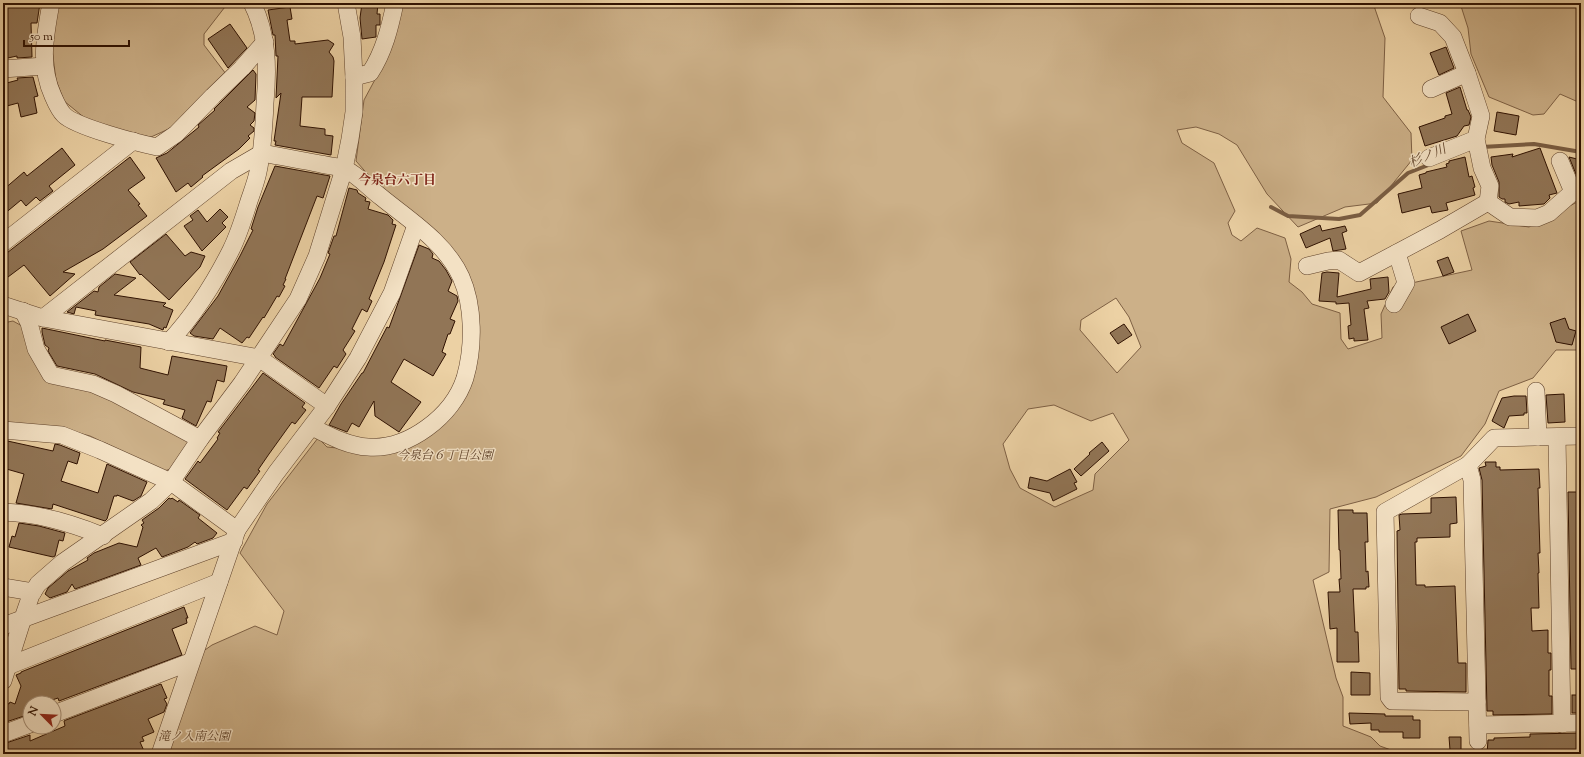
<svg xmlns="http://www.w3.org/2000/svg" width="1584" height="757" viewBox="0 0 1584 757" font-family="'Sorts Mill Goudy','Noto Serif JP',serif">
<rect width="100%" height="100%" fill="#ecd1a4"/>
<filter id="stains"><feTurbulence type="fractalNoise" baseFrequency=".005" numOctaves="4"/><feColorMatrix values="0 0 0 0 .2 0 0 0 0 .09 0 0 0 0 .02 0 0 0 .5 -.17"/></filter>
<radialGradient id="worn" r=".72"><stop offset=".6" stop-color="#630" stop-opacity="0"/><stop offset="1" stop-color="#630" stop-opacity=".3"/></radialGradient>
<!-- green -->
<g fill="#ccb088" stroke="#7e6044" fill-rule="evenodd">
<path d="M 56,3 L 228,3 L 204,34 L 204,45 L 226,74 L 173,127 L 151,137 L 126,133 L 86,119 L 64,101 L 56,80 L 51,41 Z"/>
<path d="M 400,3 L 1373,3 L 1385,38 L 1383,97 L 1411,133 L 1412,160 L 1377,203 L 1345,207 L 1298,227 L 1267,194 L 1237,145 L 1219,134 L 1196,127 L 1177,130 L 1182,143 L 1214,163 L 1235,211 L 1228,223 L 1232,235 L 1241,241 L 1257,228 L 1285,238 L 1291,259 L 1289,282 L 1302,292 L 1312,304 L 1340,313 L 1341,339 L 1348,349 L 1382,338 L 1381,314 L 1393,287 L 1472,270 L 1461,231 L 1489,221 L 1529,227 L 1581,200 L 1581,350 L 1556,350 L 1533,378 L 1499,391 L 1485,424 L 1461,456 L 1376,497 L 1330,509 L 1329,572 L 1313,580 L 1336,678 L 1343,697 L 1343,726 L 1371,737 L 1380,746 L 1402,754 L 165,754 L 202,652 L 212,645 L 255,626 L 277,635 L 284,611 L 240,553 L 267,504 L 318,438 L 327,447 L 369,451 L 394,450 L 463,391 L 469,289 L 356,161 L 364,100 L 385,61 ZM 1116,298 L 1129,317 L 1141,347 L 1117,373 L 1080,330 L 1081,320 ZM 1054,405 L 1091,421 L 1113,413 L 1129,440 L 1095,474 L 1093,490 L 1055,507 L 1020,488 L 1010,469 L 1003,444 L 1028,409 Z"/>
<path d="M 1460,3 L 1581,3 L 1581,100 L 1576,101 L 1560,94 L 1544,114 L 1533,115 L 1489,97 L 1471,54 L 1468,28 Z"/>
<path d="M 13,321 L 22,326 L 34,359 L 187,438 L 188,444 L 171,469 L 164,471 L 90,436 L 57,427 L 3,424 L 3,323 Z"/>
</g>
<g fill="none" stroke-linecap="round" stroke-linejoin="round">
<!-- stream -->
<g stroke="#7a5d42" stroke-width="4">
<path d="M 1482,147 L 1534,144 L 1581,152"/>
<path d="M 1271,207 L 1288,216 L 1339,219 L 1360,215 L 1408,173 L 1431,164"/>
</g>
</g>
<!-- building -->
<g fill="#917556" stroke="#2f1101">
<path d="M 3,3 L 40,3 L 37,23 L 31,23 L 32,57 L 17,58 L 17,56 L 3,59 Z"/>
<path d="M 362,3 L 378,3 L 377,14 L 380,14 L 380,25 L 376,25 L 376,37 L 362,39 L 360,18 Z"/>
<path d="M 290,7 L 292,19 L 287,20 L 290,41 L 295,41 L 295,44 L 328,40 L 334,44 L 329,52 L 333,57 L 334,61 L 332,97 L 302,97 L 300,126 L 325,129 L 325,135 L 333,136 L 331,155 L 275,145 L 276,141 L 274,141 L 281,93 L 276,98 L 278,56 L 276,56 L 275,35 L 273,35 L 268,10 Z"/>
<path d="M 230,24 L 247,48 L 228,68 L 208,39 Z"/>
<path d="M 1446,47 L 1454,68 L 1439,75 L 1430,53 Z"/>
<path d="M 253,70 L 256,74 L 255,100 L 247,107 L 255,113 L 254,121 L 250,125 L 254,128 L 254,131 L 248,136 L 250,138 L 239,149 L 202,176 L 203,177 L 191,187 L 188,183 L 176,192 L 156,158 L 167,153 L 199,127 L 198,125 L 215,110 L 214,109 Z"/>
<path d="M 33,77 L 38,96 L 34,97 L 37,113 L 21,117 L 18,103 L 3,107 L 3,84 L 18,80 L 17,78 Z"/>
<path d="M 1460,87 L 1467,110 L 1468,110 L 1471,117 L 1469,125 L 1464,126 L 1457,136 L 1425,146 L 1419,127 L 1445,118 L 1445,116 L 1452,114 L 1446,93 Z"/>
<path d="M 1497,112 L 1519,116 L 1516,135 L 1494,131 Z"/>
<path d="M 62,148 L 75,165 L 49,186 L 53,191 L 40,201 L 36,197 L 26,206 L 21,200 L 3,215 L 3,190 L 24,172 L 27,176 Z"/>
<path d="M 1540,148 L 1557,193 L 1549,195 L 1550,198 L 1544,204 L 1519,206 L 1519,202 L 1509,204 L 1505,202 L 1505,199 L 1502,199 L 1499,197 L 1499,182 L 1492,165 L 1491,157 L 1513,154 L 1512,157 Z"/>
<path d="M 130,157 L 145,178 L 128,190 L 140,204 L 138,205 L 147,216 L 103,249 L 63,272 L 75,274 L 50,296 L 24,265 L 8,277 L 3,269 L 3,256 Z"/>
<path d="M 1465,157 L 1469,177 L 1472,176 L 1475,187 L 1473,188 L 1475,195 L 1446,203 L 1448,210 L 1432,213 L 1430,206 L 1402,213 L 1398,194 L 1422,188 L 1419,175 L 1426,173 L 1426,172 L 1447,167 L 1446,164 L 1449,163 L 1449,161 Z"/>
<path d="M 1569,157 L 1581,160 L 1581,178 L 1578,179 Z"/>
<path d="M 275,166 L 330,176 L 323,198 L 317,196 L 285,279 L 286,279 L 283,285 L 285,286 L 279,297 L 277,296 L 264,318 L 263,317 L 249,338 L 247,337 L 242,343 L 220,328 L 213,339 L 194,336 L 190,333 L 218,296 L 240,256 L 253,230 L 251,229 L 258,207 Z"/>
<path d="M 349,188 L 357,190 L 358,193 L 366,198 L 365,201 L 370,202 L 368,209 L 388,215 L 393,220 L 392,224 L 396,225 L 384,262 L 369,299 L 372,301 L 367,312 L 362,309 L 352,329 L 355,331 L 343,350 L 346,354 L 337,368 L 334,366 L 319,388 L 275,357 L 275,356 L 273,354 L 280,344 L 283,346 L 320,278 L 330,254 L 328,253 L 334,236 L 336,236 Z"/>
<path d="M 220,209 L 228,217 L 222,223 L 226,227 L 202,251 L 184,226 L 193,220 L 190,216 L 198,210 L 207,222 Z"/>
<path d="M 1320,225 L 1322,231 L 1345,226 L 1347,231 L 1342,233 L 1346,249 L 1333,251 L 1330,238 L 1306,248 L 1300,234 Z"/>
<path d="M 166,234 L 185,256 L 191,252 L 205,256 L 200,267 L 169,300 L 141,274 L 140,275 L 130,262 Z"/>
<path d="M 419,245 L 429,249 L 433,254 L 432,258 L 439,261 L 446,270 L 452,281 L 448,291 L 457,296 L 458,301 L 450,319 L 455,321 L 450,334 L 448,334 L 442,352 L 446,354 L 433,376 L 404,359 L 391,382 L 421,402 L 399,432 L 375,416 L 374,401 L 359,427 L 352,423 L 347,432 L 329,425 L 341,404 L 362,373 L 363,373 L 387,327 L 389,328 Z"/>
<path d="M 1448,257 L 1454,272 L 1443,276 L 1437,261 Z"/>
<path d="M 1327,272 L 1339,273 L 1337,297 L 1371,289 L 1370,279 L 1388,277 L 1389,292 L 1385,299 L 1367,301 L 1369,308 L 1364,309 L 1368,340 L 1354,341 L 1354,338 L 1349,339 L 1348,326 L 1351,325 L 1349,303 L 1336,304 L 1336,302 L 1319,301 L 1322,273 Z"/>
<path d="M 115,274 L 136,278 L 114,295 L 166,303 L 163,306 L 173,310 L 166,328 L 164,327 L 163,330 L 149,324 L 95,315 L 96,311 L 76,307 L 74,314 L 67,312 L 94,291 L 98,292 L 99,287 Z"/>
<path d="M 1468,314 L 1476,331 L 1449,344 L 1441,327 Z"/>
<path d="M 1565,318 L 1569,329 L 1576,331 L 1572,345 L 1556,342 L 1550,323 Z"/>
<path d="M 1124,324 L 1132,335 L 1118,344 L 1110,333 Z"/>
<path d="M 42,328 L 105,341 L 105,340 L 141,347 L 140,368 L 168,375 L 172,356 L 227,366 L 224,382 L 217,380 L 211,402 L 207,401 L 196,426 L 182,418 L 185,410 L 163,404 L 165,400 L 133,392 L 95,374 L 57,366 L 48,351 L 49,348 L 45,345 L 42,332 Z"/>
<path d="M 263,373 L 305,403 L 302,407 L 306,410 L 295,424 L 292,422 L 269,454 L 258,470 L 260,471 L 247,489 L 244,487 L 227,510 L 185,479 L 198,461 L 200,463 L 218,439 L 217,438 L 220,433 L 218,432 Z"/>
<path d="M 1564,394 L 1565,422 L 1548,423 L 1546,395 Z"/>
<path d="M 1514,396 L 1526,396 L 1527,413 L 1524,413 L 1524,415 L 1509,416 L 1504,428 L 1492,421 L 1502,398 Z"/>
<path d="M 3,440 L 53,451 L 55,444 L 60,445 L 80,453 L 77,464 L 68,461 L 61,481 L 98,493 L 107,464 L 147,482 L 141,496 L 133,501 L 117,495 L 117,496 L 114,496 L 107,519 L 105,521 L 53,504 L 52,509 L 16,503 L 24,474 L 3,468 Z"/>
<path d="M 1102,442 L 1109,451 L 1081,476 L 1074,469 L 1090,454 L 1089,453 Z"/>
<path d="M 1485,462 L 1496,462 L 1496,467 L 1500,467 L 1500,470 L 1539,469 L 1540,488 L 1538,488 L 1540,553 L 1538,553 L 1539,573 L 1538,573 L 1539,608 L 1531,608 L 1532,631 L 1548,630 L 1548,653 L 1551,653 L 1551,670 L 1549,670 L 1549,696 L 1552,696 L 1552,714 L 1493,715 L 1493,711 L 1487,711 L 1482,480 L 1479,468 L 1486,466 Z"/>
<path d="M 1070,469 L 1077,482 L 1074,483 L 1077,489 L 1053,501 L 1050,493 L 1028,488 L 1030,477 L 1047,481 Z"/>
<path d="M 1568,492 L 1581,492 L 1581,669 L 1571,669 Z"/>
<path d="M 1456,497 L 1457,523 L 1450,524 L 1450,537 L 1417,538 L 1417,542 L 1415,542 L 1416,585 L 1425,585 L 1425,587 L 1455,586 L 1458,663 L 1466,663 L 1466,692 L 1406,691 L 1406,689 L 1399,689 L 1397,531 L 1400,530 L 1399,515 L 1402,514 L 1431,513 L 1431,498 Z"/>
<path d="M 169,498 L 171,499 L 172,498 L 178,502 L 179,500 L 200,515 L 198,518 L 217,533 L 213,538 L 197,544 L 195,542 L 188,547 L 162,557 L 156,548 L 138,558 L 141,565 L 75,589 L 72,584 L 67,592 L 50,598 L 45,594 L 48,588 L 68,571 L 88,560 L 87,558 L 94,553 L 119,543 L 137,547 L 143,527 L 141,525 L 144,523 L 142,520 L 159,508 Z"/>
<path d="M 1338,510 L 1353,510 L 1353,513 L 1367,513 L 1368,542 L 1365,542 L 1366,572 L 1368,571 L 1369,587 L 1366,587 L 1366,589 L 1353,589 L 1355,632 L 1358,632 L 1359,662 L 1337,662 L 1337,628 L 1330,629 L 1328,592 L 1340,592 L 1339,579 L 1341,579 L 1340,550 L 1339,550 Z"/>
<path d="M 19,523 L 39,526 L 65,533 L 63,541 L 59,540 L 55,556 L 53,557 L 9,547 L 12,536 L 15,537 Z"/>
<path d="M 184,607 L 188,618 L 186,618 L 187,623 L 172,629 L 182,655 L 59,701 L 58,698 L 43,703 L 30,703 L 30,714 L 3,723 L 3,712 L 6,703 L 9,704 L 10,702 L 15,704 L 21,686 L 16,675 L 21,673 L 21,672 Z"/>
<path d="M 1351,672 L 1370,673 L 1370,695 L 1351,695 Z"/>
<path d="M 161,684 L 167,698 L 164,699 L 167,704 L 164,712 L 148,719 L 154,732 L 142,737 L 144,741 L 140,742 L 144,751 L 136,754 L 3,754 L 3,744 L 30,735 L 30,741 L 65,726 L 64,721 L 66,720 Z"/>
<rect x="1572" y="695" width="9" height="18"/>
<path d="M 1349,713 L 1385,714 L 1385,716 L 1413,716 L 1413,720 L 1420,720 L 1420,738 L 1403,738 L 1403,732 L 1379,732 L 1379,730 L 1371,730 L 1371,723 L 1350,724 Z"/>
<path d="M 1581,733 L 1581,750 L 1540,752 L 1540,754 L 1487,754 L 1488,740 L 1494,740 L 1494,738 L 1530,737 L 1530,734 Z"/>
<path d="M 1449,737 L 1461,737 L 1461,750 L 1450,750 Z"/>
</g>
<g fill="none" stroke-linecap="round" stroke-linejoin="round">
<!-- minor casing -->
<g stroke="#5e412a" stroke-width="18">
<g id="minor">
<path d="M 51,3 C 45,36 39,65 53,96 C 56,103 59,110 64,115 C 76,127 138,143 157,147 L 176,134 L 213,96 L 242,68 L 265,42"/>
<path d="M 1419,16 L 1440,23 L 1453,37 L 1467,73 L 1481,116 L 1476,139 L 1482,168 L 1490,186 L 1488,202 L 1510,217 L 1537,218 L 1549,213 L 1574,191 L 1581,188"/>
<path d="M 3,69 L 44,66"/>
<path d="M 354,77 L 370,73 C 384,52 390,27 395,3"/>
<path d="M 1431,89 L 1467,73"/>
<path d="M 1429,158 L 1476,139"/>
<path d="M 1560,161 L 1573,192"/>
<path d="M 3,243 L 133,141"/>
<path d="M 1307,266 L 1328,261 L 1339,260 L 1359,273 L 1440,230 L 1488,202"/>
<path d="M 1394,304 L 1406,283 L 1397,253"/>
<path d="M 3,305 L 43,318 L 259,358 L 327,406"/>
<path d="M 23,311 L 29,323 L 36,349 L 51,375 L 93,384 L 116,394 L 200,439"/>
<path d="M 43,318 L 231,171 L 262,153 C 282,157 301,160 321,164 C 328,166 338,166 345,169 C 358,175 369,188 381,197 C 409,220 445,242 461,277 C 474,306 474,347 465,378 C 453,416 408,450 368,447 C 348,446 330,436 312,427"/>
<path d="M 169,342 C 194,315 215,282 231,250 C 239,234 244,217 249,201 C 252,192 256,182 258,172 C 263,150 264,126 265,103 C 268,69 268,34 252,3"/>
<path d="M 1536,391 L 1538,437"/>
<path d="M 3,430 L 62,435 L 100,450 L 171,482 L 237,530"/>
<path d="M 1557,437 L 1562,724"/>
<path d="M 1468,465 L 1472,480 L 1478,741"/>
<path d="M 3,512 C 37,513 71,523 103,536"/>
<path d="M 3,587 L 33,592"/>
<path d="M 3,626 L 234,541"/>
<path d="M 3,668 L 219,582"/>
<path d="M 3,681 L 23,618 L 31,595 L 38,584 L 62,563 L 151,501 L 171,482 L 200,439 L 242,383 L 298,299 L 317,256 L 344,169 L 350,139 L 354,112 L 354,77 L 352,37 L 346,3"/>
<path d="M 1477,702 L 1392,701 L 1389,697 L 1385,512 L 1468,465 L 1494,438 L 1581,436"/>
<path d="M 54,714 L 190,662"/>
<path d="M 1478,725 L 1581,723"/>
<path d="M 3,734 L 30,724"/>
<path d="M 160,754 L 237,530 L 276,473 L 327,406 L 358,358 L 392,293 L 416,225"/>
</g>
</g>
<!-- minor -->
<use href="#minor" stroke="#f3e1c4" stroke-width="17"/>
</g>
<g text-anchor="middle" stroke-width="3" stroke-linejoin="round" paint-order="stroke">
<!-- park labels -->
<g font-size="12" font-style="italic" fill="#5e412a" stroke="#f3e1c4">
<text x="445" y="459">今泉台６丁目公園</text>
<text x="194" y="740">滝ノ入南公園</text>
</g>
<!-- water labels -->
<g font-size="13" font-style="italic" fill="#61442c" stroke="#f3e1c4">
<text transform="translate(1427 155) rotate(-23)" y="5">杉ノ川</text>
</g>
<!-- neighbourhood labels -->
<g font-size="13" font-weight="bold" fill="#7a1f14" stroke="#f3e1c4">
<text x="397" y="184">今泉台六丁目</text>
</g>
</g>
<!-- margin -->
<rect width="1584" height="757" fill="none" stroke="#ecd1a4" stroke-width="16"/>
<rect x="4" y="4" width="1576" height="749" fill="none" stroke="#2f1101" stroke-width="2"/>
<rect x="8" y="8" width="1568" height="741" fill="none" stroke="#2f1101"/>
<!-- north arrow -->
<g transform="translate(42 715) rotate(294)"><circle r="19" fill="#f3e1c4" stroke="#a58e76"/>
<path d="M0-3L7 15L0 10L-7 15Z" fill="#8f2418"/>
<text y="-6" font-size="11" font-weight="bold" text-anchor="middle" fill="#2f1101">N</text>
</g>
<!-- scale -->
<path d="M24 40v6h105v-6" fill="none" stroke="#2f1101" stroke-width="2"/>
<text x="30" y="40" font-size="12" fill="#2f1101" stroke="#f3e1c4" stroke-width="3" paint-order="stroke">50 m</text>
<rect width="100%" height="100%" filter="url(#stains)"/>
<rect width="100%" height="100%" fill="url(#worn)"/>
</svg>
